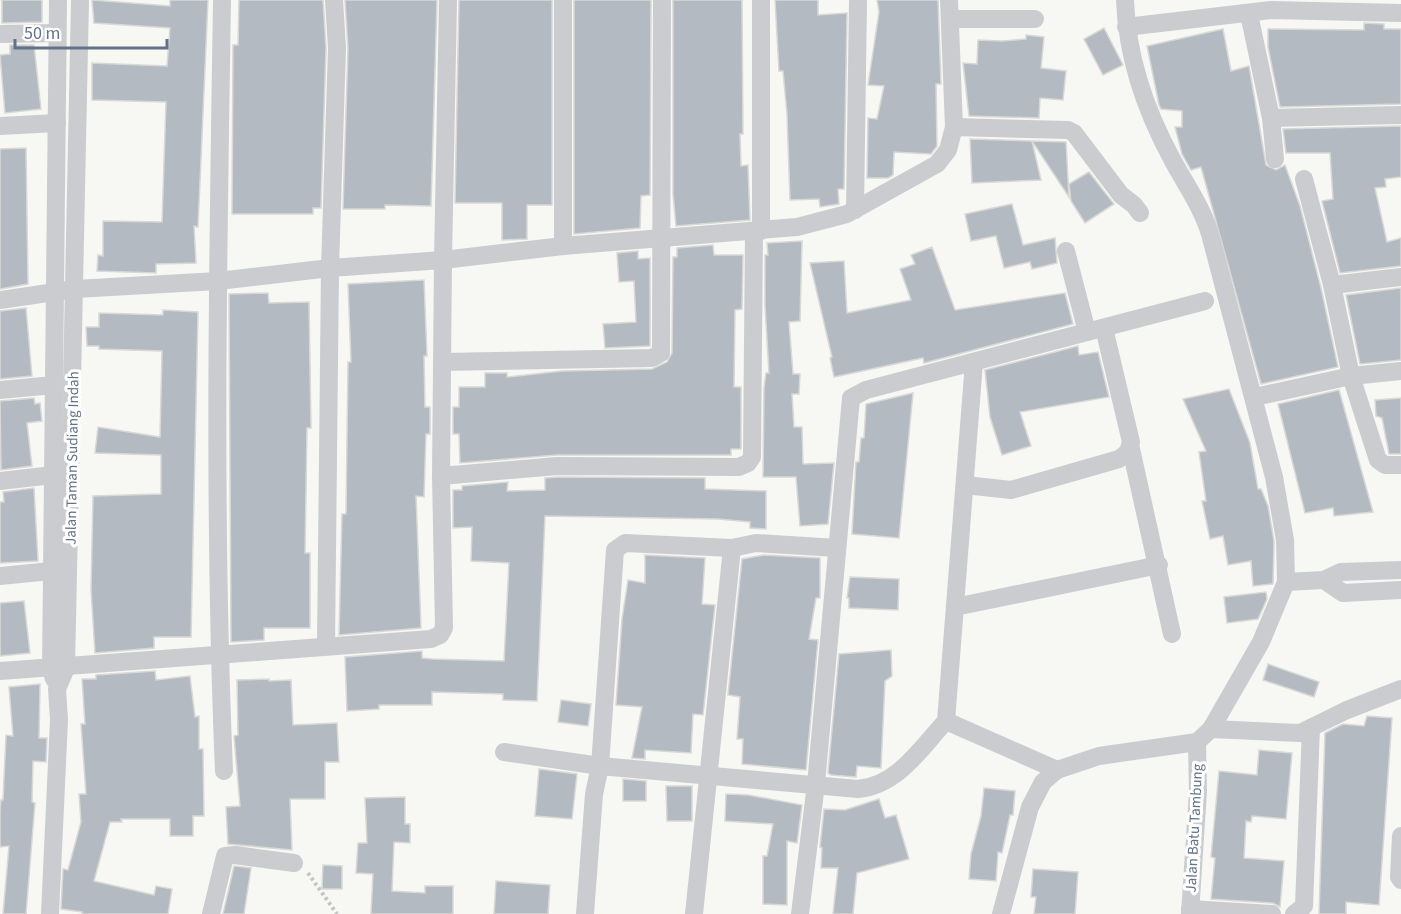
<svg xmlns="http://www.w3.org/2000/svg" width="1401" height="914" viewBox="0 0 1401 914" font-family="'Source Sans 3',sans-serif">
<rect width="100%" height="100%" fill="#f7f7f4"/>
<!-- building -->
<g fill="#b4bac1" stroke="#d8d9d6" stroke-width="1.5">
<path d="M 2,0 L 42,0 L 42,22 L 2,23 Z"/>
<path d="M 92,0 L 170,6 L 170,0 L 208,0 L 198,227 L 194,226 L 196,263 L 156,264 L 156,273 L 97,271 L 98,255 L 103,256 L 103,221 L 162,222 L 166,102 L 92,100 L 92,63 L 167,66 L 170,28 L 94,23 Z"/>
<path d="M 239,0 L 323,0 L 326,48 L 321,208 L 313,208 L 313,214 L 232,214 L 233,45 L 238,45 Z"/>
<path d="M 345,0 L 437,0 L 431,206 L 385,205 L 385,209 L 343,209 L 348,48 Z"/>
<path d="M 459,0 L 552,0 L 552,205 L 527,205 L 527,239 L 502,240 L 502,203 L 455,203 Z"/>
<path d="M 574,0 L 651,0 L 650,195 L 641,196 L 640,228 L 574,234 Z"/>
<path d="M 673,0 L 742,0 L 743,134 L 740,134 L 741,166 L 748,165 L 750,220 L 676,226 L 673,194 Z"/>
<path d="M 775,0 L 818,0 L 818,15 L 847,13 L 844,189 L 838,189 L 839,204 L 820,207 L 819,199 L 790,200 L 787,114 L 783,71 L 779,71 Z"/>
<path d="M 877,0 L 938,0 L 941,84 L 936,84 L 937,146 L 931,154 L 894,152 L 893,175 L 888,178 L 867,178 L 868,118 L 877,119 L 884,86 L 868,85 L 879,12 Z"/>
<path d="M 1364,23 L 1384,24 L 1384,29 L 1401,29 L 1401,104 L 1280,107 L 1268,47 L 1268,29 L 1364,30 Z"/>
<path d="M 1104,28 L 1123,65 L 1103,75 L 1084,39 Z"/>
<path d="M 1223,29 L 1231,71 L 1249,66 L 1266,165 L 1276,170 L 1285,165 L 1300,206 L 1321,288 L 1338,367 L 1261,384 L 1201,167 L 1191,170 L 1182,154 L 1175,127 L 1182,127 L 1182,111 L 1161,109 L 1159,105 L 1147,46 Z"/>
<path d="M 1026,35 L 1044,37 L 1041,68 L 1066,71 L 1063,100 L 1040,98 L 1039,118 L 969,116 L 963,63 L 977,64 L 978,40 L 1002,41 L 1026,39 Z"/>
<path d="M 10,45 L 34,45 L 41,109 L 5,113 L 0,55 L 10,54 Z"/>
<path d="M 1401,126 L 1401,177 L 1385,179 L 1386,187 L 1375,188 L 1387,242 L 1401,238 L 1401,266 L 1340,273 L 1322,201 L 1333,199 L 1330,153 L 1286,153 L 1283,129 Z"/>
<path d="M 970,139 L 1066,142 L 1069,197 L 1032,141 L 1041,180 L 972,183 Z"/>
<path d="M 26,148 L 28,284 L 0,289 L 0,149 Z"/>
<path d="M 1089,172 L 1114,204 L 1085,223 L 1071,201 L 1069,184 Z"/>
<path d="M 1012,204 L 1023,245 L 1055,238 L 1057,263 L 1032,269 L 1030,262 L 1004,268 L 996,236 L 971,241 L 965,214 Z"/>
<path d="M 802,241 L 800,321 L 789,322 L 793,374 L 800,374 L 799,394 L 792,394 L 794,427 L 802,427 L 803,464 L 834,463 L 828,524 L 800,526 L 796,477 L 763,477 L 764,388 L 766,373 L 769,373 L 765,306 L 765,255 L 768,255 L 767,243 Z"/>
<path d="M 713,245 L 714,255 L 743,255 L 742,309 L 735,310 L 734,387 L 741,387 L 741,449 L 731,449 L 731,455 L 557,455 L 460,463 L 459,434 L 453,434 L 453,407 L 459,407 L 459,387 L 485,387 L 485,373 L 507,373 L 507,377 L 562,371 L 652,369 L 667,362 L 672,353 L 673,257 L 677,257 L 677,248 Z"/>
<path d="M 932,247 L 955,310 L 1065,293 L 1073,324 L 924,363 L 923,358 L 834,377 L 830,358 L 832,357 L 810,263 L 844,261 L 847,313 L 911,300 L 900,269 L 915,264 L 911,255 Z"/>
<path d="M 638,251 L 638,259 L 650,258 L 650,346 L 605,348 L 603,324 L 636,322 L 634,281 L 619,282 L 617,253 Z"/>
<path d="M 424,280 L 427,356 L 424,356 L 425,407 L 430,407 L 430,434 L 426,434 L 424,497 L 416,496 L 421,628 L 339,635 L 342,514 L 346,514 L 348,362 L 351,362 L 348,284 Z"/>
<path d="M 1401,288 L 1401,360 L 1360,364 L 1346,295 Z"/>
<path d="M 268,293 L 269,303 L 309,302 L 311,428 L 307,428 L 305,553 L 310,553 L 310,628 L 264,628 L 264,640 L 231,642 L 229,294 Z"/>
<path d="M 26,308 L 32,376 L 0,379 L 0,311 Z"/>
<path d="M 163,310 L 198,312 L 191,637 L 154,637 L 154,648 L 95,653 L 91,590 L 93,496 L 161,494 L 161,455 L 95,453 L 98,427 L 160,437 L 162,351 L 99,349 L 99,346 L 87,346 L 86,327 L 99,327 L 99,313 L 163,315 Z"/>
<path d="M 1078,346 L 1079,355 L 1098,352 L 1109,397 L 1020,412 L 1031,446 L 1002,455 L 990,417 L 985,370 Z"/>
<path d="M 1229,389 L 1250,443 L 1258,489 L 1261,489 L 1268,506 L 1274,541 L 1273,584 L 1253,586 L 1251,561 L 1228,565 L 1223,536 L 1210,539 L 1202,501 L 1206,501 L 1199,452 L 1206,451 L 1183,399 Z"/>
<path d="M 1339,390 L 1373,512 L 1334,516 L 1333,508 L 1305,513 L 1278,404 Z"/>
<path d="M 913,393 L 899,538 L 852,534 L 856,462 L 859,462 L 861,438 L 864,438 L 866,404 Z"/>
<path d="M 34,398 L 35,404 L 40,403 L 42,421 L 27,423 L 32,466 L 1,470 L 0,401 Z"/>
<path d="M 1401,398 L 1401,454 L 1389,454 L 1382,418 L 1376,416 L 1375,400 Z"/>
<path d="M 557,477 L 705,478 L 705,489 L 766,491 L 766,529 L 750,528 L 750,522 L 718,519 L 545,516 L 537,701 L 503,700 L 503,694 L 432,692 L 432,705 L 379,705 L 379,709 L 347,711 L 345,657 L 422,651 L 422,658 L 432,659 L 504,661 L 509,563 L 471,561 L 472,527 L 453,528 L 453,490 L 462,490 L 462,486 L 508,482 L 507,491 L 545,490 L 545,478 Z"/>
<path d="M 34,488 L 38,561 L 0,563 L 0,502 L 4,502 L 3,492 Z"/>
<path d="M 645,555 L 705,558 L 702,604 L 715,605 L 703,715 L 693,714 L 691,753 L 645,750 L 645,759 L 632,758 L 642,707 L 616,705 L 622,619 L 628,580 L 645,583 Z"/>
<path d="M 764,555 L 820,558 L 820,598 L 816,598 L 809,639 L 818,640 L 806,770 L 742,764 L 743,739 L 737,739 L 740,697 L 728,695 L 742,559 Z"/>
<path d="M 850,577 L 899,579 L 898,610 L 849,608 L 849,598 L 847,598 Z"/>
<path d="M 1266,592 L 1267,599 L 1258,619 L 1227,623 L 1224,597 Z"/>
<path d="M 24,601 L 30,653 L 0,656 L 0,603 Z"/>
<path d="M 891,650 L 892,676 L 885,681 L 881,768 L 857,766 L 856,777 L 831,775 L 828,773 L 839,654 Z"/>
<path d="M 1268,664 L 1319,682 L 1314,697 L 1263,680 Z"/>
<path d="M 155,671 L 156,680 L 190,676 L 195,717 L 199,716 L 199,749 L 203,749 L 204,816 L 193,816 L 193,836 L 170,836 L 170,819 L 121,819 L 122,822 L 110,822 L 94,881 L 154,895 L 156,886 L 172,889 L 168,914 L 82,914 L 82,912 L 61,909 L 63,869 L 68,870 L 81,822 L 79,794 L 86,794 L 81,724 L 85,724 L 82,679 L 96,679 L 96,675 Z"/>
<path d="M 269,679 L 269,681 L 291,680 L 293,725 L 337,723 L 339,762 L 325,762 L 325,799 L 290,799 L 292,850 L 228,844 L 226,807 L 240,806 L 234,736 L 238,735 L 237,680 Z"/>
<path d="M 40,684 L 39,738 L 47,738 L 46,762 L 33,761 L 32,802 L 35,803 L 26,914 L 3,914 L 9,846 L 0,847 L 0,811 L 1,800 L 3,800 L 6,735 L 13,736 L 9,687 Z"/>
<path d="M 561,700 L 591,704 L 588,726 L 558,722 Z"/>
<path d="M 1367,716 L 1392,718 L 1379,905 L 1346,902 L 1346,914 L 1319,914 L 1325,733 L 1343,724 L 1364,726 Z"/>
<path d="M 1259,750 L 1292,753 L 1286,819 L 1252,816 L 1251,822 L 1246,821 L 1244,858 L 1284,861 L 1280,907 L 1273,903 L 1211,899 L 1215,858 L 1211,857 L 1219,771 L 1257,775 Z"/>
<path d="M 539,769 L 577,774 L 572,819 L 535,816 Z"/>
<path d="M 623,779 L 646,781 L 646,801 L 623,801 Z"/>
<path d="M 666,786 L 692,786 L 692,821 L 667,821 Z"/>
<path d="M 984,788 L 1015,791 L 1013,815 L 1010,815 L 1002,853 L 998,852 L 996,881 L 969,879 L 971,854 L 981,816 Z"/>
<path d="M 726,794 L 748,795 L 802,805 L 797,843 L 787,841 L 787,905 L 763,904 L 763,856 L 767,856 L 773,824 L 725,821 Z"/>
<path d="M 405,797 L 405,824 L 410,824 L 410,843 L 394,842 L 392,891 L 425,893 L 425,886 L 453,886 L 453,914 L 371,914 L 373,874 L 356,873 L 358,843 L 367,843 L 365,798 Z"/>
<path d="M 879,799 L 885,818 L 896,815 L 909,859 L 857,873 L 853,914 L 833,914 L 838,868 L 821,868 L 822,848 L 820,847 L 824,809 L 845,810 Z"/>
<path d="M 323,865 L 342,866 L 342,889 L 322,889 Z"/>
<path d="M 234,866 L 251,868 L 244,914 L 223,914 Z"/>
<path d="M 1033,869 L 1078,872 L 1075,914 L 1034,914 L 1036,897 L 1031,897 Z"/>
<path d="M 496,881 L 550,885 L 548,914 L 494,914 Z"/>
</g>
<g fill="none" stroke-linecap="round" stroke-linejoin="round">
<!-- path -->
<path stroke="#c2c4c6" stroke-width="4" stroke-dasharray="3 3" stroke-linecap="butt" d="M 308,873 L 337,914"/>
<!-- minor -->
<g stroke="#caccd0" stroke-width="18">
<path d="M 222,0 C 218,257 213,514 224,771"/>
<path d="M 448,0 L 443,260 L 563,246 L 797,227 L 847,214 L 937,164 L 948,150 L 954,127 L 949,0"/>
<path d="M 1249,14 L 1271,118 L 1275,159"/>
<path d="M 950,19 L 1035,19"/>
<path d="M 1126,27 L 1271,10 L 1401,13"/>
<path d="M 0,34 L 57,33"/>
<path d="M 1271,118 L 1401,115"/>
<path d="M 0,126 L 57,123"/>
<path d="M 954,127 L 1068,130 L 1074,133 L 1121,195 L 1134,205 L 1140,213"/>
<path d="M 1304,179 L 1332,285 L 1351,376 L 1367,426 L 1378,460 L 1385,465 L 1401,465"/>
<path d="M 855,210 L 858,0"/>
<path d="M 761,231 L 761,0"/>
<path d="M 563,246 L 563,0"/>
<path d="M 1066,251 L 1087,332"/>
<path d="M 1332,285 L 1401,277"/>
<path d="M 0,300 L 75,289 L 218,281 L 330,268 L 443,260 L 441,476 L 444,628 L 440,635 L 431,639 L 0,671"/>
<path d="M 442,362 L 652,358 L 661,353 L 662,0"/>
<path d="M 0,390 L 54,385"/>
<path d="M 1255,397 L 1351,376 L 1401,371"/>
<path d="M 1131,449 L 1172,634"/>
<path d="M 441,476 L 557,466 L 739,467 L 748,463 L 752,457 L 754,232"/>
<path d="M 0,481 L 53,475"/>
<path d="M 965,485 L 1011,490 L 1119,459 L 1128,452 L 1131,442 L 1104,328"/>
<path d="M 0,576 L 51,571"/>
<path d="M 1324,580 L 1343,593 L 1401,590"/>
<path d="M 1286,582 L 1324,580 L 1341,572 L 1401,570"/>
<path d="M 955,607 L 1159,565"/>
<path d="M 326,646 L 330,268 L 337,48 L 334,0"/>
<path d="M 54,679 L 51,669 L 58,0"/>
<path d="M 946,721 L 974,362"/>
<path d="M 1211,729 L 1300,733 L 1347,710 L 1401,689"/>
<path d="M 504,752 L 600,766 L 858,789 C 898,785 920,749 946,721 L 1057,770"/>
<path d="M 1401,836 L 1399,877 L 1401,880"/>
<path d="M 1190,909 L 1272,914"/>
<path d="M 50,914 L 59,720 L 57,689 L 66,668 L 80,0"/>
<path d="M 211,914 L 225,856 L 235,855 L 294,863"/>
<path d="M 585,914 L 594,794 L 600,766 L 615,550 L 625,543 L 732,548"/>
<path d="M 694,914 L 732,548 L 756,543 L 837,548"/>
<path d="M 800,914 L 816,784 L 851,398 L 866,390 L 1205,301"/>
<path d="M 1001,914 L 1030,807 L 1043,782 L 1057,770 L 1099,756 L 1197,742 L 1211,729 L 1261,642 L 1286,582 L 1285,540 L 1274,477 L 1210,234 C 1202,207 1186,185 1173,161 C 1145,110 1127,58 1125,0"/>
<path d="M 1190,914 L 1198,791 L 1197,742"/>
<path d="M 1294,914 L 1304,906 L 1311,728"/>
</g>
</g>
<g text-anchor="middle" stroke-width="6" stroke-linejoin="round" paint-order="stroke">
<!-- street labels -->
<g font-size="15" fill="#637288" stroke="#fff">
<text transform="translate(72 458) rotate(-89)" y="5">Jalan Taman Sudiang Indah</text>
<text transform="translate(1194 828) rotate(-87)" y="5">Jalan Batu Tambung</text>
</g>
</g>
<!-- scale -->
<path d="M15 39v9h152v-9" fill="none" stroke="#637288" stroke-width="3"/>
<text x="24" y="39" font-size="18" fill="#637288" stroke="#ffffff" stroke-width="4.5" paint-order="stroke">50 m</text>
</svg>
